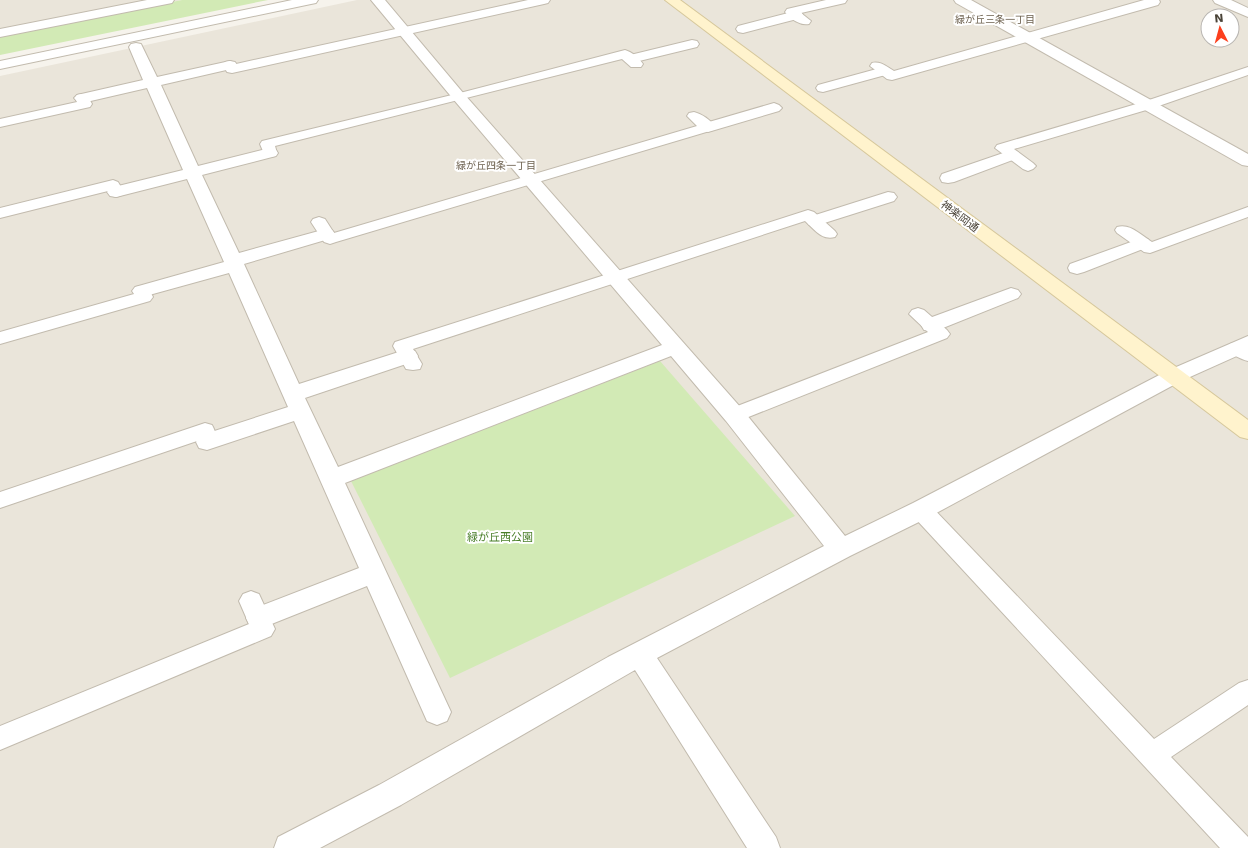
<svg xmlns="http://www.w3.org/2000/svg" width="1248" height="848" viewBox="0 0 1248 848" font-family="'DejaVu Sans','Noto Sans JP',sans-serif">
<rect width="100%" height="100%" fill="#f6f3ec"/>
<!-- residential -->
<g fill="#eae5da" fill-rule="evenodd">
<path d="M 0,0 L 182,0 L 0,36 Z"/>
<path d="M 357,0 L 1248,0 L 1248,848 L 0,848 L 0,76 ZM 1208,16 L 1232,16 L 1232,40 L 1208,40 Z"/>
</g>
<!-- green -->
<g fill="#d2eab5">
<path d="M 182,0 L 268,0 L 0,55 L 0,36 Z"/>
<path d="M 660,361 L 795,516 L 450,678 L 351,481 Z"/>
</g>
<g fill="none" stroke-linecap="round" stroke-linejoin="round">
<!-- lane casing -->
<g stroke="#c2bbae" stroke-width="2">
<g id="lane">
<path d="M 528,0 L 550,0 L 548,3 L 544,4 L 232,73 L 227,72 L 223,65 L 225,62 L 230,61 L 236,64 Z"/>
<path d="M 826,0 L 847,0 L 845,3 L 801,13 L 811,21 L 809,24 C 801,26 790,19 785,12 L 787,9 Z"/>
<path d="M 1144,0 L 1159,0 L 1160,2 L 1158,5 L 892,80 L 887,79 L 870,66 L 872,63 C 881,61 887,67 894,71 Z"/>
<path d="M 625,50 C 632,52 639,58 643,64 L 641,67 L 631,67 L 622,59 L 275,146 L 277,153 L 275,156 L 270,157 L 265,156 L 260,144 L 262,141 L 456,94 Z"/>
<path d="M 1248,67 L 1248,75 L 1153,108 L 1014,149 L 1033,163 L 1036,166 L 1033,169 L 1028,171 L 1023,169 L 995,148 L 997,145 L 1143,102 Z"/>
<path d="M 82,94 L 87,95 L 92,104 L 90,107 L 0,127 L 0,119 L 77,102 L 75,98 L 77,95 Z"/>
<path d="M 694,112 C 702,114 711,120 715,127 L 713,130 L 336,242 L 330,244 L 324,242 L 311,222 L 313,219 L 319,217 L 325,219 L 334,233 L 697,126 L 687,116 L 689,113 Z"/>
<path d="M 113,180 L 118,182 L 124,192 L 122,195 L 116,197 L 110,195 L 108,191 L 0,218 L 0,208 Z"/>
<path d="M 1248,207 L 1248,217 L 1150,253 L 1144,252 L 1117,233 L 1115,230 L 1117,227 C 1130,223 1141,235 1152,242 Z"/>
<path d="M 808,210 L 814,212 L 835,231 L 837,234 L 835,237 C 822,241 814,229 805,221 L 413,349 L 422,364 L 420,369 L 413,370 L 406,369 L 393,346 L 395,342 Z"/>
<path d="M 142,286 L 148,287 L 153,297 L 150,301 L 0,344 L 0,332 L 134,294 L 133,291 L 136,287 Z"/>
<path d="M 918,308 L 924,310 L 947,330 L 950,334 L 947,338 L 741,420 L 734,422 L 727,420 L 724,415 L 727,410 L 928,332 L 909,314 L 912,310 Z"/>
<path d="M 1237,342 L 1248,346 L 1248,361 C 1240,359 1232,355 1228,348 L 1230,344 Z"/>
<path d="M 205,423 L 212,425 C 216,432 218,440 214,447 L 207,449 L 200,447 L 197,441 L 0,508 L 0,492 Z"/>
<path d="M 921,502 L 929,504 L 1154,739 L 1239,683 L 1248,680 L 1248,705 L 1171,757 L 1248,837 L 1248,848 L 1220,848 L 913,516 L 910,510 L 913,504 Z"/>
<path d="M 251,591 L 259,594 L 275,629 L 271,636 L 0,750 L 0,726 L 249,624 L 239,601 L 243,594 Z"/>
</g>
</g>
<!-- street casing -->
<g stroke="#c2bbae" stroke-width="2">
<g id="street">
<path d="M 147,0 L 174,0 L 172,3 L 167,4 L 0,37 L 0,29 Z"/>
<path d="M 292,0 L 318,0 L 316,3 L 311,4 L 0,69 L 0,61 Z"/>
<path d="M 371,0 L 385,0 L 464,94 L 742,409 L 845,536 L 913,503 L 1167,371 L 1248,336 L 1248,351 L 1181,381 L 929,517 L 850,556 L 657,658 L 776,837 L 780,848 L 747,848 L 635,670 L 401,805 L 320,848 L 274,848 L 278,837 L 379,785 L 608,657 L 824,546 L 726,421 L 671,356 L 345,483 L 451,712 L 447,721 L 437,725 L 427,721 L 367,586 L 259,629 L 250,626 L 246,618 L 250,610 L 359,568 L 294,421 L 207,450 L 199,448 L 196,442 L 199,436 L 288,407 L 229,273 L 142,297 L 135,295 L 132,291 L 135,287 L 224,262 L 187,179 L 116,197 L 110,196 L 107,192 L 110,188 L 183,170 L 147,88 L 82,103 L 77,101 L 74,98 L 77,95 L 143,80 L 129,47 L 131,44 L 136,43 L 141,44 L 157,77 L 230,61 L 235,62 L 237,65 L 235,68 L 161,85 L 198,166 L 270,148 L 276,150 L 278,153 L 276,156 L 202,175 L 239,253 L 326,229 L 332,230 L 335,234 L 332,238 L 244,264 L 299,384 L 408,349 L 415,351 L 418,356 L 415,361 L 305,398 L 338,467 L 662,345 L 454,100 Z"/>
<path d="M 954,0 L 971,0 L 1248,154 L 1248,166 L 1242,165 L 956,3 Z"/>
<path d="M 1213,0 L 1231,0 L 1248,8 L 1248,17 L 1215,3 Z"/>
<path d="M 796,11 L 801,12 L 803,15 L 801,18 L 743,33 L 738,32 L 736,29 L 738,26 Z"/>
<path d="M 692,40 L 697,41 L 699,44 L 697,47 L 631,63 L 626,62 L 624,59 L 626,56 Z"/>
<path d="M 884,67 L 889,68 L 891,71 L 889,74 L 823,92 L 818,91 L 816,88 L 818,85 Z"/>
<path d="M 774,103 L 779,105 L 782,108 L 779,111 L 708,132 L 702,130 L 700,127 L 702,124 Z"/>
<path d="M 1012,150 L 1018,152 L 1020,155 L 1018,158 L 954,182 L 948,183 L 942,182 L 940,178 L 942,174 Z"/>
<path d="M 888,192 L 894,193 L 897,197 L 894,201 L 815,226 L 809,225 L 806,221 L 809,217 Z"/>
<path d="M 1142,238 L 1148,239 L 1151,243 L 1148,247 L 1084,272 L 1077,274 L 1070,272 L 1068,268 L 1070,264 Z"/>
<path d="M 1011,288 L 1018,290 L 1021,294 L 1018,298 L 938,330 L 931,331 L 924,330 L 921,325 L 924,320 Z"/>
</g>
</g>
<!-- secondary casing -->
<g stroke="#d6c79b" stroke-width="2">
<path id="secondary" d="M 665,0 L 680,0 L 1248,420 L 1248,439 L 1240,437 Z"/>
</g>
<!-- lane -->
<use href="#lane" fill="#fff" fill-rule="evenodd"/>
<!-- street -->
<use href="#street" fill="#fff" fill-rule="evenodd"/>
<!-- secondary -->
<use href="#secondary" fill="#fff3cd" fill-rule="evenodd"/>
</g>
<g text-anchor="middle" stroke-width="4" stroke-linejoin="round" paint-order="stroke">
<!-- far-neighbourhood labels -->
<g font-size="10" fill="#6e6250" stroke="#fff">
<text x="995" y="23">緑が丘三条一丁目</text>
<text x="496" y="169">緑が丘四条一丁目</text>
</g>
<!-- street labels -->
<g font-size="11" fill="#4b4439" stroke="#fff">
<text transform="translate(960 216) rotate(37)" y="4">神楽岡通</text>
</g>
<!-- park labels -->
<g font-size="11" fill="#4a7f2a" stroke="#fff">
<text x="500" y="541">緑が丘西公園</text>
</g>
</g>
<!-- north arrow -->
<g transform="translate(1220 28) rotate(354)"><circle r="19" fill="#ffffff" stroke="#b7b4b0"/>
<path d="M0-3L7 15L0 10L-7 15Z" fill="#fc3f1d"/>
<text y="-6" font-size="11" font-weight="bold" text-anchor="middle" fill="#4b4439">N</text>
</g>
</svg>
